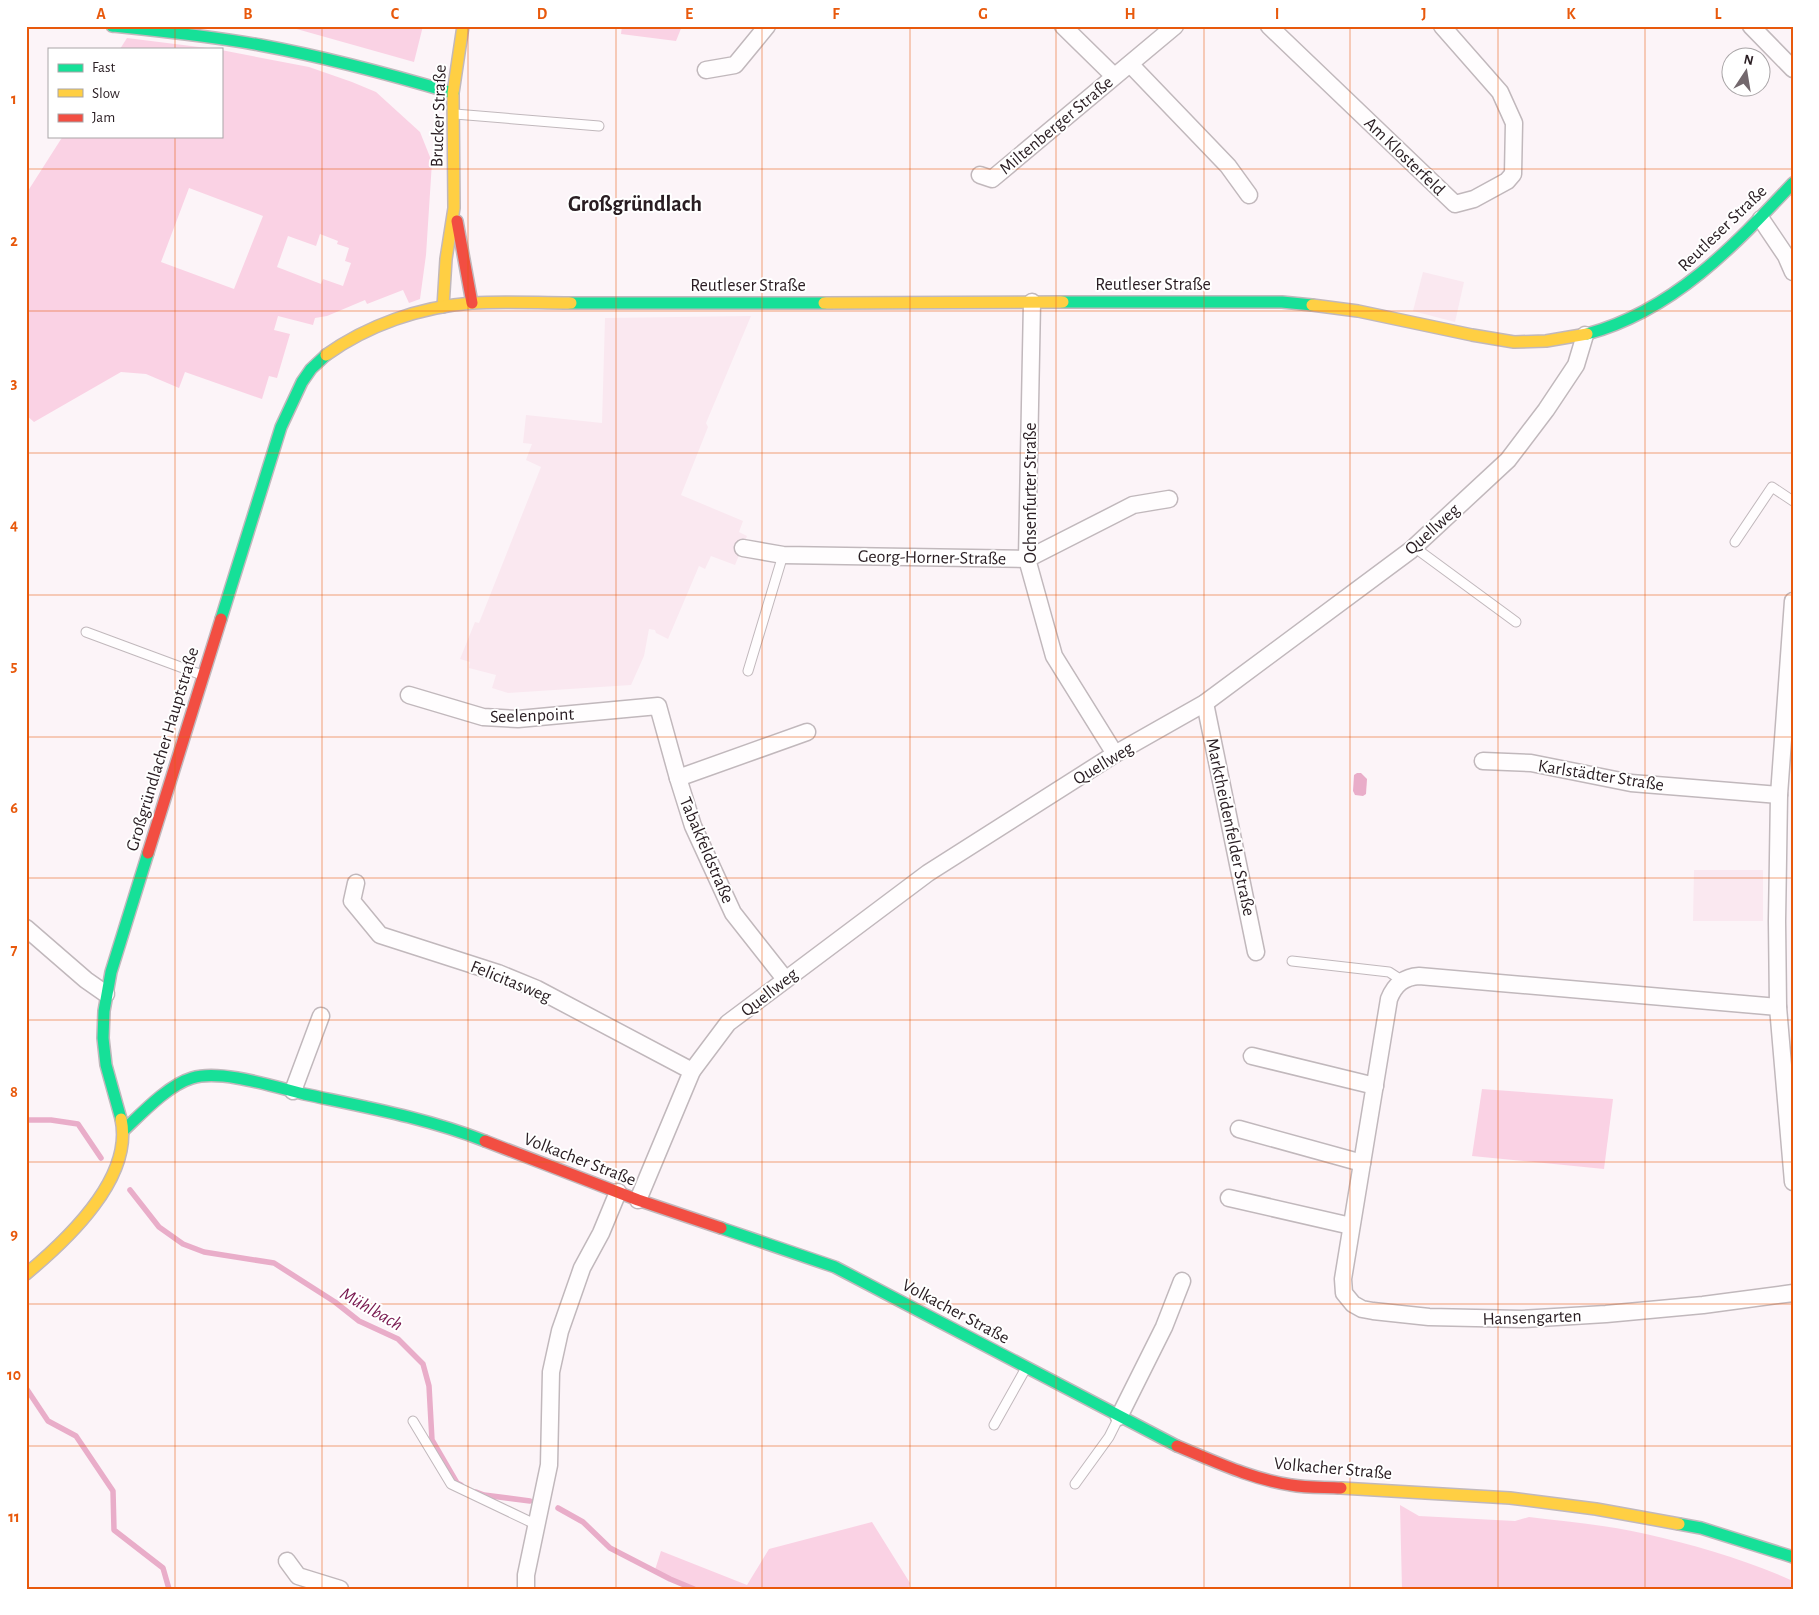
<svg xmlns="http://www.w3.org/2000/svg" width="1819" height="1615" viewBox="0 0 1819 1615" font-family="'Alegreya Sans',sans-serif">
<rect width="100%" height="100%" fill="#fcf4f8"/>
<!-- built -->
<g fill="#fae8f0">
<path d="M 1423,272 L 1464,282 L 1455,322 L 1413,311 Z"/>
<path d="M 751,316 L 706,423 L 708,427 L 681,495 L 743,521 L 739,532 L 747,536 L 735,565 L 711,556 L 705,569 L 699,566 L 668,639 L 656,633 L 655,630 L 649,629 L 644,656 L 631,685 L 508,693 L 492,688 L 496,675 L 469,668 L 470,662 L 460,659 L 475,622 L 479,623 L 541,467 L 526,460 L 532,444 L 523,443 L 526,415 L 602,423 L 605,318 Z"/>
<path d="M 1694,870 L 1763,870 L 1763,921 L 1693,921 Z"/>
</g>
<!-- green -->
<g fill="#fad2e4" fill-rule="evenodd">
<path d="M 286,26 L 423,26 L 414,62 Z"/>
<path d="M 622,26 L 682,26 L 676,41 L 621,34 Z"/>
<path d="M 127,38 L 215,49 L 120,49 Z"/>
<path d="M 221,50 L 309,67 L 352,82 L 376,92 L 420,132 L 432,162 L 426,255 L 420,299 L 409,303 L 403,290 L 367,304 L 365,300 L 327,316 L 315,318 L 313,325 L 278,316 L 274,330 L 290,334 L 277,378 L 269,376 L 262,399 L 185,372 L 179,388 L 146,374 L 121,372 L 34,422 L 26,415 L 26,194 L 63,136 L 221,136 ZM 189,188 L 263,216 L 234,289 L 161,262 ZM 320,234 L 338,241 L 337,244 L 349,248 L 345,261 L 351,263 L 343,286 L 323,279 L 321,284 L 277,267 L 288,236 L 316,246 Z"/>
<path d="M 1482,1089 L 1613,1099 L 1604,1169 L 1472,1156 Z"/>
<path d="M 1400,1505 L 1419,1516 L 1515,1521 L 1529,1517 C 1568,1522 1608,1525 1646,1534 C 1696,1545 1746,1560 1793,1581 L 1793,1589 L 1402,1589 Z"/>
<path d="M 872,1522 L 910,1583 L 908,1589 L 693,1589 L 654,1573 L 661,1551 L 747,1585 L 769,1549 Z"/>
</g>
<!-- water -->
<path fill="#e9adc9" d="M 1357,773 L 1361,773 L 1367,779 L 1366,794 L 1363,796 L 1355,795 L 1353,791 L 1354,775 Z"/>
<g fill="none" stroke-linecap="round" stroke-linejoin="round">
<!-- stream -->
<g stroke="#e9adc9" stroke-width="5.5">
<path d="M 26,1120 L 51,1120 L 78,1124 L 101,1158"/>
<path d="M 130,1190 L 159,1227 L 183,1244 L 204,1252 L 274,1263 L 335,1302 L 359,1321 L 398,1339 L 423,1364 L 429,1386 L 432,1440 L 457,1483 L 461,1485"/>
<path d="M 26,1388 L 48,1421 L 76,1436 L 113,1491 L 114,1530 L 163,1568 L 169,1589"/>
<path d="M 476,1492 L 484,1495 L 530,1501"/>
<path d="M 558,1508 L 583,1522 L 610,1548 L 670,1579 L 694,1589"/>
</g>
<!-- lane casing -->
<g stroke="#c1b8bc" stroke-width="11">
<g id="lane">
<path d="M 455,114 L 599,126"/>
<path d="M 1735,542 L 1772,487 L 1793,501"/>
<path d="M 1414,547 L 1516,622"/>
<path d="M 86,632 L 202,675"/>
<path d="M 748,671 L 783,555"/>
<path d="M 1292,961 L 1389,972 L 1403,981"/>
<path d="M 413,1421 L 451,1484 L 537,1525"/>
<path d="M 994,1425 L 1026,1368"/>
<path d="M 1075,1484 L 1109,1437 L 1119,1417"/>
</g>
</g>
<!-- street casing -->
<g stroke="#c1b8bc" stroke-width="19">
<g id="street">
<path d="M 1063,26 L 1114,76"/>
<path d="M 1269,26 L 1455,204 L 1474,199 L 1507,181 L 1513,174 L 1514,123 L 1500,92 L 1442,26"/>
<path d="M 1751,26 L 1793,69"/>
<path d="M 1130,64 L 1228,166 L 1249,195"/>
<path d="M 706,70 L 735,65 L 767,26"/>
<path d="M 980,175 L 992,179 L 1175,26"/>
<path d="M 1761,219 L 1786,256 L 1793,272"/>
<path d="M 1032,302 L 1027,559 L 1054,656 L 1115,754"/>
<path d="M 743,548 L 783,555 L 1027,559 L 1133,505 L 1169,499"/>
<path d="M 1793,601 L 1779,795 L 1777,921 L 1778,1007 L 1793,1182"/>
<path d="M 409,695 L 483,717 L 518,719 L 658,706 L 678,778 L 693,826 L 733,913 L 785,979"/>
<path d="M 1205,703 L 1256,952"/>
<path d="M 1483,761 L 1531,763 L 1631,783 L 1779,795"/>
<path d="M 678,778 L 807,732"/>
<path d="M 356,883 L 352,901 L 380,935 L 498,973 L 537,989 L 692,1071"/>
<path d="M 26,928 L 86,980 L 106,994"/>
<path d="M 1778,1007 L 1419,976 C 1404,977 1395,984 1389,999 L 1343,1279 L 1344,1293 L 1353,1304 L 1362,1309 L 1373,1311 L 1429,1317 L 1522,1319 L 1606,1314 L 1703,1305 L 1793,1293"/>
<path d="M 1252,1056 L 1375,1086"/>
<path d="M 293,1091 L 321,1016"/>
<path d="M 1239,1129 L 1362,1163"/>
<path d="M 1229,1198 L 1351,1226"/>
<path d="M 638,1200 L 692,1071 L 728,1023 L 928,873 L 1115,754 L 1205,703 L 1411,550 L 1508,460 L 1546,410 L 1576,365 L 1585,335"/>
<path d="M 1119,1417 L 1164,1327 L 1182,1281"/>
<path d="M 287,1561 L 298,1576 L 340,1589"/>
<path d="M 526,1589 L 526,1575 L 549,1465 L 551,1372 L 560,1331 L 582,1268 L 601,1233 L 618,1192"/>
</g>
</g>
<!-- fast casing -->
<g stroke="#c1b8bc" stroke-width="14">
<g id="fast">
<path d="M 112,26 C 161,31 211,36 260,45 C 325,57 389,74 453,93"/>
<path d="M 1063,302 L 1282,302 L 1312,305"/>
<path d="M 571,303 L 824,303"/>
<path d="M 1587,334 C 1673,311 1734,246 1793,183"/>
<path d="M 221,619 L 281,427 L 302,382 L 311,369 L 326,355"/>
<path d="M 121,1119 L 106,1065 L 103,1038 L 104,1011 L 111,972 L 148,853"/>
<path d="M 123,1131 C 141,1114 168,1085 192,1078 C 221,1069 275,1087 304,1094 C 365,1107 427,1118 485,1141"/>
<path d="M 721,1228 L 835,1267 L 1177,1446"/>
<path d="M 1679,1524 L 1701,1528 L 1793,1557"/>
</g>
</g>
<!-- slow casing -->
<g stroke="#c1b8bc" stroke-width="14">
<g id="slow">
<path d="M 824,303 L 1063,302"/>
<path d="M 1312,305 L 1358,311 L 1472,335 L 1514,342 L 1546,341 L 1587,334"/>
<path d="M 443,307 L 446,259 L 454,208 L 453,93 L 463,26"/>
<path d="M 326,355 C 368,325 420,307 472,303 C 504,301 538,303 571,303"/>
<path d="M 26,1274 C 67,1240 134,1178 121,1119"/>
<path d="M 1341,1488 L 1510,1498 L 1596,1509 L 1679,1524"/>
</g>
</g>
<!-- jam casing -->
<g stroke="#c1b8bc" stroke-width="14">
<g id="jam">
<path d="M 457,221 L 472,303"/>
<path d="M 148,853 L 221,619"/>
<path d="M 485,1141 L 638,1200 L 721,1228"/>
<path d="M 1177,1446 C 1214,1461 1251,1479 1291,1485 C 1307,1488 1325,1487 1341,1488"/>
</g>
</g>
<!-- lane -->
<use href="#lane" stroke="#fffdfe" stroke-width="9"/>
<!-- street -->
<use href="#street" stroke="#fffdfe" stroke-width="16"/>
<!-- fast -->
<use href="#fast" stroke="#16e098" stroke-width="11"/>
<!-- slow -->
<use href="#slow" stroke="#ffcf43" stroke-width="11"/>
<!-- jam -->
<use href="#jam" stroke="#f24e42" stroke-width="11"/>
</g>
<!-- grid -->
<path fill="none" stroke="#e8590c" stroke-width="1" stroke-opacity="0.55" d="M 175,26 L 175,49M 322,26 L 322,1589M 468,26 L 468,1589M 616,26 L 616,1589M 762,26 L 762,1589M 910,26 L 910,1589M 1056,26 L 1056,1589M 1204,26 L 1204,1589M 1350,26 L 1350,1589M 1498,26 L 1498,1589M 1645,26 L 1645,1589M 175,136 L 175,1589M 26,169 L 1793,169M 26,311 L 1793,311M 26,453 L 1793,453M 26,595 L 1793,595M 26,737 L 1793,737M 26,878 L 1793,878M 26,1020 L 1793,1020M 26,1162 L 1793,1162M 26,1304 L 1793,1304M 26,1446 L 1793,1446"/>
<g text-anchor="middle" stroke-width="4" stroke-linejoin="round" paint-order="stroke">
<!-- street labels -->
<g font-size="18" fill="#291d22" stroke="#fff">
<text transform="translate(438 116) rotate(-88)" y="6">Brucker Straße</text>
<text transform="translate(1056 125) rotate(-40)" y="6">Miltenberger Straße</text>
<text transform="translate(1405 156) rotate(44)" y="6">Am Klosterfeld</text>
<text transform="translate(1722 228) rotate(-44)" y="6">Reutleser Straße</text>
<text x="1153" y="290">Reutleser Straße</text>
<text x="748" y="291">Reutleser Straße</text>
<text transform="translate(1030 493) rotate(-90)" y="6">Ochsenfurter Straße</text>
<text transform="translate(1432 529) rotate(-42)" y="6">Quellweg</text>
<text transform="translate(932 557) rotate(1)" y="6">Georg-Horner-Straße</text>
<text transform="translate(532 715) rotate(-2)" y="6">Seelenpoint</text>
<text transform="translate(162 749) rotate(-73)" y="6">Großgründlacher Hauptstraße</text>
<text transform="translate(1103 763) rotate(-31)" y="6">Quellweg</text>
<text transform="translate(1601 775) rotate(9)" y="6">Karlstädter Straße</text>
<text transform="translate(1231 827) rotate(78)" y="6">Marktheidenfelder Straße</text>
<text transform="translate(707 850) rotate(67)" y="6">Tabakfeldstraße</text>
<text transform="translate(511 981) rotate(22)" y="6">Felicitasweg</text>
<text transform="translate(769 992) rotate(-38)" y="6">Quellweg</text>
<text transform="translate(580 1159) rotate(21)" y="6">Volkacher Straße</text>
<text transform="translate(956 1311) rotate(28)" y="6">Volkacher Straße</text>
<text transform="translate(1532 1317) rotate(-2)" y="6">Hansengarten</text>
<text transform="translate(1333 1468) rotate(5)" y="6">Volkacher Straße</text>
</g>
<!-- water labels -->
<g font-size="19" font-style="italic" fill="#78184f" stroke="#fff">
<text transform="translate(372 1308) rotate(30)" y="7">Mühlbach</text>
</g>
<!-- district labels -->
<g font-size="22" font-weight="bold" fill="#291d22" stroke="#fff">
<text x="635" y="211">Großgründlach</text>
</g>
</g>
<!-- border -->
<rect width="1819" height="1615" fill="none" stroke="#ffffff" stroke-width="55"/>
<!-- legend -->
<rect x="48" y="48" width="175" height="90" fill="#ffffff" stroke="#a9a5a7"/>
<rect x="58" y="64" width="25" height="8" fill="#16e098" stroke="#a9a5a7"/>
<text x="92" y="72" font-size="15" fill="#291d22">Fast</text>
<rect x="58" y="89" width="25" height="8" fill="#ffcf43" stroke="#a9a5a7"/>
<text x="92" y="98" font-size="15" fill="#291d22">Slow</text>
<rect x="58" y="114" width="25" height="8" fill="#f24e42" stroke="#a9a5a7"/>
<text x="92" y="122" font-size="15" fill="#291d22">Jam</text>
<!-- north arrow -->
<g transform="translate(1746 72) rotate(12)"><circle r="24" fill="#ffffff" stroke="#a9a5a7"/>
<path d="M0-4L9 19L0 12L-9 19Z" fill="#73686d"/>
<text y="-8" font-size="14" font-weight="bold" text-anchor="middle" fill="#291d22">N</text>
</g>
<rect x="28" y="28" width="1764" height="1560" fill="none" stroke="#e8590c" stroke-width="2"/>
<g font-size="16" text-anchor="middle" font-weight="bold" fill="#e8590c">
<text x="101" y="19">A</text>
<text x="248" y="19">B</text>
<text x="395" y="19">C</text>
<text x="542" y="19">D</text>
<text x="689" y="19">E</text>
<text x="836" y="19">F</text>
<text x="983" y="19">G</text>
<text x="1130" y="19">H</text>
<text x="1277" y="19">I</text>
<text x="1424" y="19">J</text>
<text x="1571" y="19">K</text>
<text x="1718" y="19">L</text>
<text x="14" y="104">1</text>
<text x="14" y="246">2</text>
<text x="14" y="388">3</text>
<text x="14" y="530">4</text>
<text x="14" y="671">5</text>
<text x="14" y="813">6</text>
<text x="14" y="955">7</text>
<text x="14" y="1097">8</text>
<text x="14" y="1239">9</text>
<text x="14" y="1380">10</text>
<text x="14" y="1522">11</text>
</g>
</svg>
